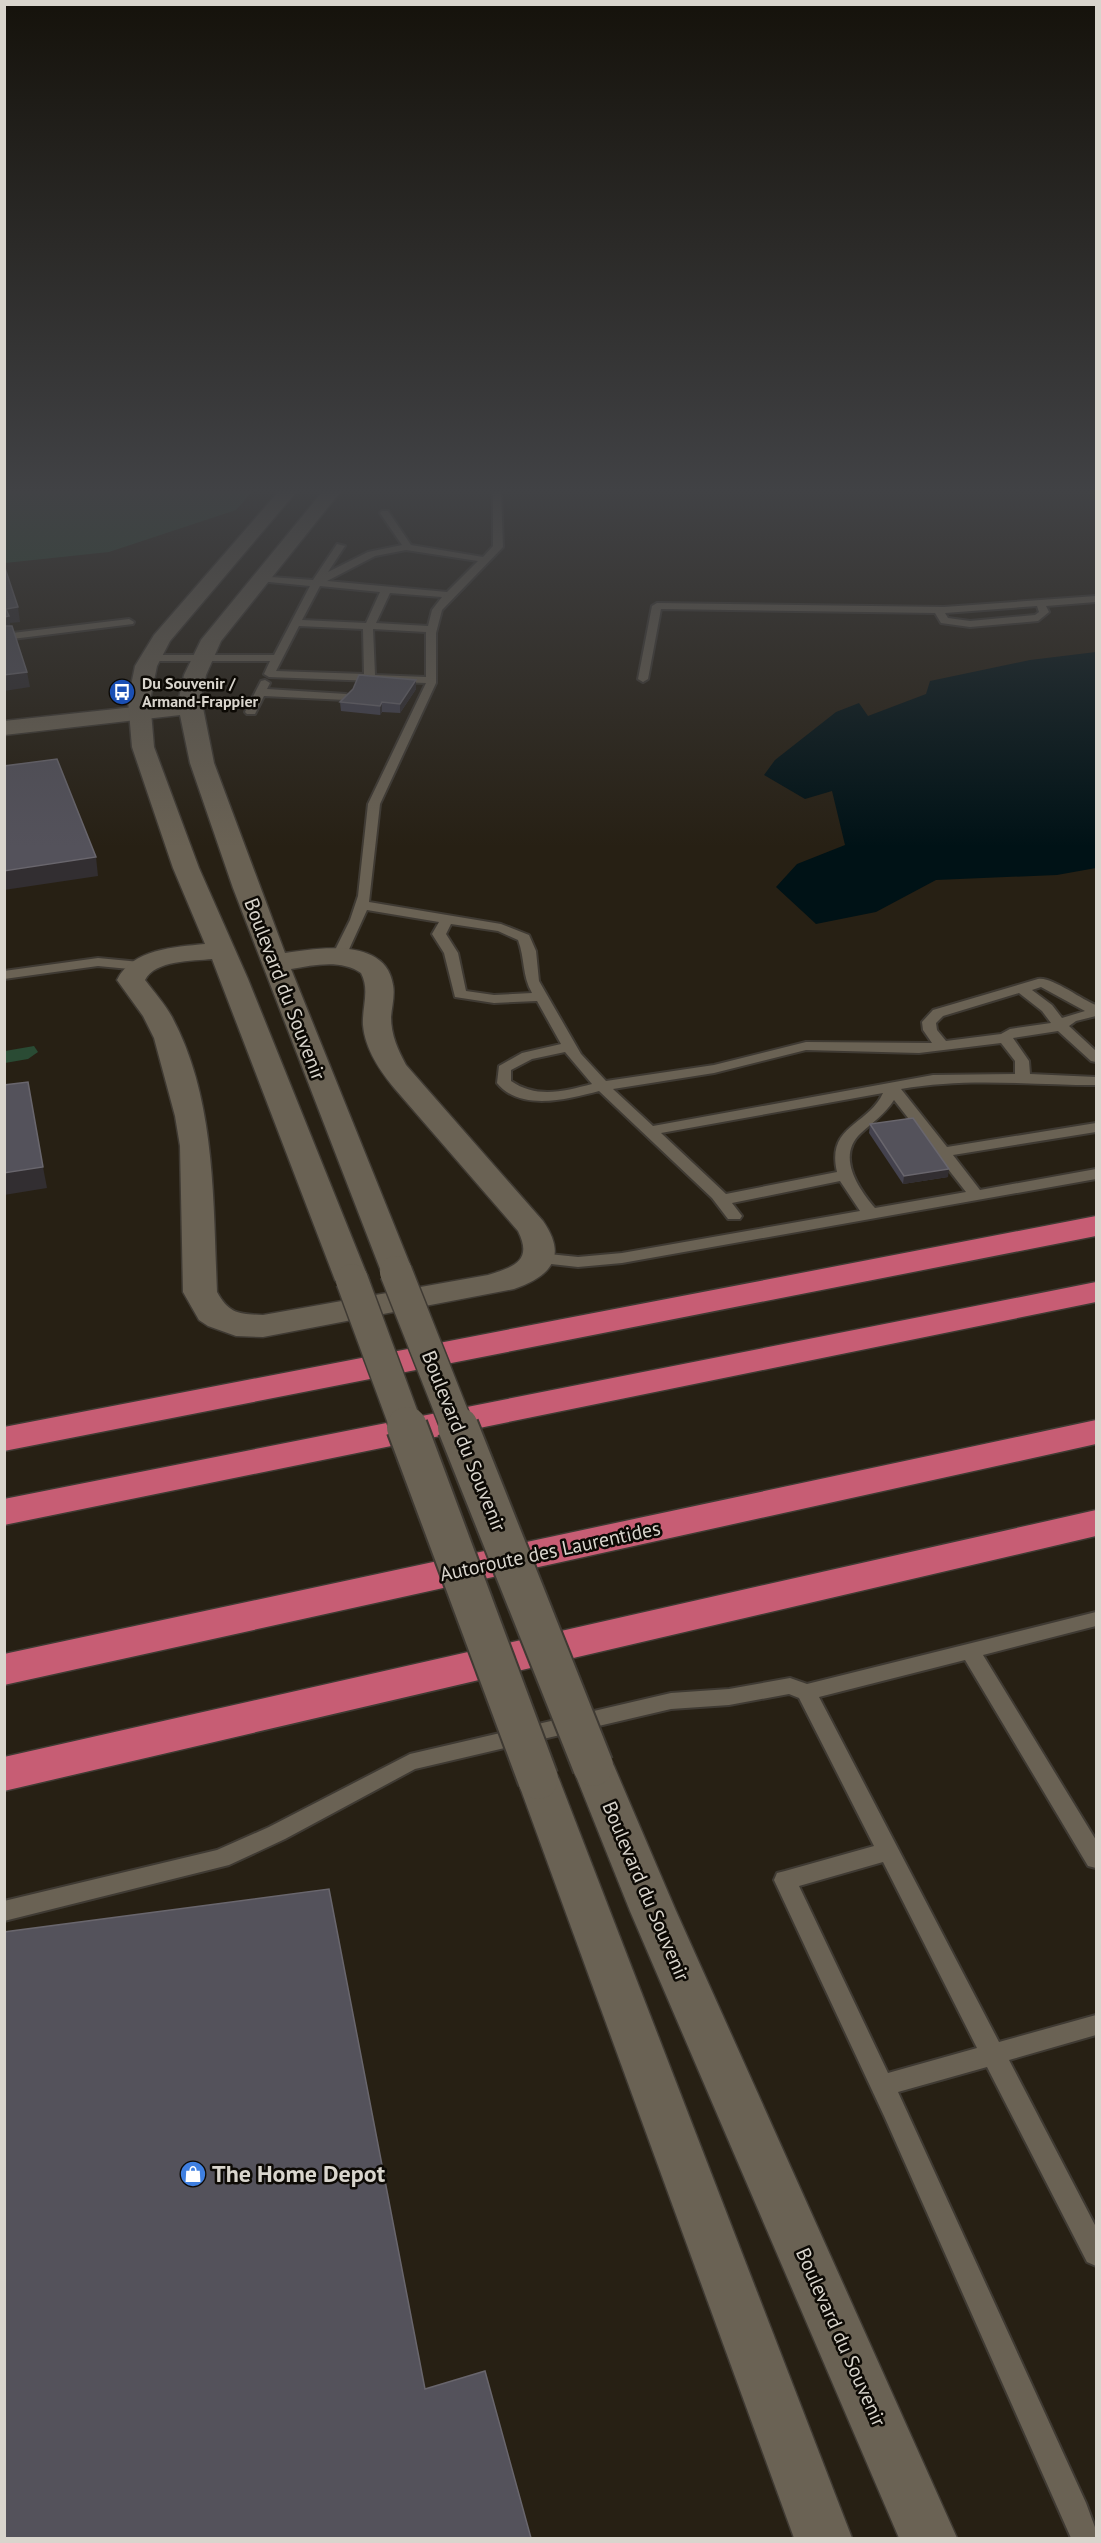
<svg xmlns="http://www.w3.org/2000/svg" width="1101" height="2543" viewBox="0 0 1101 2543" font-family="'PT Sans',sans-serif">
<rect width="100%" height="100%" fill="#272014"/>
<!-- green -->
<g fill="#2a4b34">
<path d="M 5,491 L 253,491 L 236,510 L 109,552 L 5,563 Z"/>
<path d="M 34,1046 L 38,1052 L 28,1059 L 5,1063 L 5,1051 Z"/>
</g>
<!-- water -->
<path fill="#001216" d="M 1096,652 L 1096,868 L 1057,875 L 936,880 L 876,912 L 816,924 L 776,887 L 797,864 L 845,845 L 832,791 L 805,799 L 764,775 L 775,760 L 836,712 L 859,703 L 868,716 L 926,694 L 930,681 L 1030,660 Z"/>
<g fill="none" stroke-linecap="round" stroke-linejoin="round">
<!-- service casing -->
<g stroke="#3f3a33" stroke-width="4">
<g id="service">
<path d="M 493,491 L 501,491 L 503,547 L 442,610 L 436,633 L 436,683 L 380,804 L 369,902 L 501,924 L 529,935 L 536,951 L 539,981 L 581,1054 L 606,1081 L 714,1065 L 806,1042 L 932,1043 L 923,1030 L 922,1022 L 933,1010 L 1038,979 C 1051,976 1082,1000 1096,1005 L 1096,1016 L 1076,1021 L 1069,1026 L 1096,1051 L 1096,1062 L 1091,1061 L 1058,1031 L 1013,1038 L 1029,1061 L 1030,1074 L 1096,1077 L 1096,1085 C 1031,1085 967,1077 901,1089 L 947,1147 L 1096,1123 L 1096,1132 L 953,1155 L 980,1190 L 1096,1169 L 1096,1179 L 622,1263 L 578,1267 L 533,1262 L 531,1258 L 533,1254 L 539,1253 L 578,1257 L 622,1253 L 860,1211 L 840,1181 L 732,1203 L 742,1216 L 740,1219 L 728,1219 L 712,1198 L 599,1091 C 569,1099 520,1112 497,1083 L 499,1066 L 522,1053 L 561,1044 L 537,1001 L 494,1003 L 455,997 L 444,953 L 432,934 L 439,922 L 367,910 L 346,956 L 339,960 L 334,959 L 332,956 L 350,920 L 358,896 L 368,804 L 426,683 L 269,677 L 264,674 L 270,661 L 150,661 L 145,658 L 150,655 L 274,655 L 310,586 L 259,581 L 256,580 L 256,576 L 313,580 L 337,544 L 345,546 L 328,572 L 368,552 L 402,545 L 380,513 L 382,511 L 388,511 L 411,545 L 483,557 L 493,546 ZM 406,550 L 478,561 L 447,592 L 327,581 L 375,556 ZM 320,586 L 380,592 L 366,623 L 302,620 ZM 390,593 L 442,597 L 432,610 L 428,626 L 376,623 ZM 299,626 L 363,629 L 364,674 L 276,671 ZM 373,629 L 426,632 L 426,677 L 375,675 ZM 451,924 L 498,931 L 518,940 C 525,958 522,976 532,993 L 494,995 L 466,991 L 458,953 L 446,934 ZM 1041,987 L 1085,1011 L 1062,1018 L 1052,1005 L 1032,990 ZM 1019,993 L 1042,1011 L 1051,1023 L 1010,1029 L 1001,1034 L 946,1041 L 937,1030 L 936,1023 L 943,1016 ZM 1001,1043 L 1015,1061 L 1015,1074 L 933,1075 L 653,1126 L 613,1089 L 714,1073 L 806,1050 L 919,1053 ZM 565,1052 L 592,1084 C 565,1091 537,1099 511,1081 L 511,1070 L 532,1059 ZM 883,1093 C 868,1126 826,1125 837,1172 L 726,1194 L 661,1133 ZM 894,1100 L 966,1192 L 875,1208 C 858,1188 836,1156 861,1133 C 873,1122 885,1114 894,1100 Z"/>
<path d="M 1096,596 L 1096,602 L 1046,606 L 1049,612 L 1038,621 L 970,627 L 941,623 L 935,613 L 661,609 L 648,679 L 643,682 L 638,679 L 652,606 L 657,603 L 944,607 ZM 1037,606 L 1039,612 L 1035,615 L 970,621 L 948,618 L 945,613 Z"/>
<path d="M 129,619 L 134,622 L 133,624 L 4,640 L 4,634 Z"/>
<path d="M 265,680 L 270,683 L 267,689 L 346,694 L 351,697 L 346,700 L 264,696 L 255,714 L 247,714 L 245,712 L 261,681 Z"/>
<path d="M 98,958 L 140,962 L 147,966 L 140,970 L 98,966 L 4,979 L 4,971 Z"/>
<path d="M 1096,1612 L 1096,1626 L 983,1655 L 1096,1840 L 1096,1868 L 1088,1866 L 965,1660 L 819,1697 L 999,2042 L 1096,2015 L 1096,2035 L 1009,2060 L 1096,2227 L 1096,2266 L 1087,2262 L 987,2067 L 898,2092 L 1086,2503 L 1096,2530 L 1096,2538 L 1071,2538 L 885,2118 L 774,1880 L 777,1873 L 785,1871 L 874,1846 L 799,1698 L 789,1694 L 729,1705 L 671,1709 L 415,1769 L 285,1839 L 229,1865 L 4,1921 L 4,1901 L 217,1850 L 269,1827 L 410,1754 L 671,1693 L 729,1689 L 790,1678 L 807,1684 ZM 883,1862 L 977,2048 L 888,2073 L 799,1886 Z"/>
</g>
</g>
<!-- minor casing -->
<g stroke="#3f3a33" stroke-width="3">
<path id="minor" d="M 190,701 L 198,703 L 201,708 L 198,713 L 4,735 L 4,721 Z"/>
</g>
<!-- tertiary casing -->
<g stroke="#3f3a33" stroke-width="3">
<g id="tertiary">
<path d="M 279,491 L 297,491 L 170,641 L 157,666 L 150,700 L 154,747 L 199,868 L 248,979 L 369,1280 L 364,1287 L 352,1290 L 340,1287 L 335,1280 L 212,959 C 193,961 155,960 145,980 C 154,992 165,1004 172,1017 C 216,1099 213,1201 217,1292 C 229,1314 239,1314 263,1315 L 488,1275 C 514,1267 533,1261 518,1231 L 395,1089 C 380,1071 365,1049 363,1025 C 362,1007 370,990 361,973 C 341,959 314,965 291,969 L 413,1272 L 408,1279 L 396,1282 L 384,1279 L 233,888 L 190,763 L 180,715 L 179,698 L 184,675 L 201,640 L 323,491 L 341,491 L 221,641 L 206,675 L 201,698 L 214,763 L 285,953 C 318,948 386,937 393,985 C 395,995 392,1006 391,1017 C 391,1035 398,1050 406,1065 L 543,1221 C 568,1257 551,1276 514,1289 L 263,1337 L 236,1336 L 208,1326 L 199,1320 L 183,1292 L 180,1146 L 175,1116 L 154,1038 L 143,1016 L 117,980 C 132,949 174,947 205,944 L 173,868 L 132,747 L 128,700 L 135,666 L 154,635 Z"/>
<path d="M 593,1749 L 608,1754 L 614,1766 L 676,1911 L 957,2538 L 899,2538 L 630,1911 L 572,1766 L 578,1754 Z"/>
<path d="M 538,1762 L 553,1767 L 559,1779 L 852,2538 L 794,2538 L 517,1779 L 523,1767 Z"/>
</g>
</g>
<!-- motorway casing -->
<g stroke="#3f3a33" stroke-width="3">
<g id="motorway">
<path d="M 1096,1216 L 1096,1236 L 4,1451 L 4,1427 Z"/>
<path d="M 1096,1282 L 1096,1302 L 4,1525 L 4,1499 Z"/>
<path d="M 1096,1420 L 1096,1444 L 4,1685 L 4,1654 Z"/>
<path d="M 1096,1510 L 1096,1536 L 4,1791 L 4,1757 Z"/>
</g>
</g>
<!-- service -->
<use href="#service" fill="#6a6254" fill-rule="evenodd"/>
<!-- minor -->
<use href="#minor" fill="#6a6254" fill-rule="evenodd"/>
<!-- tertiary -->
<use href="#tertiary" fill="#6a6254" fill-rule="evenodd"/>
<!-- motorway -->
<use href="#motorway" fill="#c75d74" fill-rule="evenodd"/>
<!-- tertiary-bridge-far1 casing -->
<g stroke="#3f3a33" stroke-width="35" stroke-linecap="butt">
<g id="tertiary-bridge-far1">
<path d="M 396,1272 L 458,1429"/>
<path d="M 352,1280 L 407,1429"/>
</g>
</g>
<!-- tertiary-bridge casing -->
<g stroke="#3f3a33" stroke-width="44" stroke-linecap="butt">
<g id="tertiary-bridge">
<path d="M 407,1427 L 538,1779"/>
<path d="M 458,1427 L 593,1766"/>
</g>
</g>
<!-- tertiary-bridge-far1 -->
<use href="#tertiary-bridge-far1" stroke="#6a6254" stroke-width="32"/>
<!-- tertiary-bridge -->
<use href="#tertiary-bridge" stroke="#6a6254" stroke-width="40"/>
</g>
<!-- wall -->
<g fill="#44424e">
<path d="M 416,680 L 416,689 L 400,713 L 382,712 L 380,715 L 341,711 L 340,702 L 353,689 Z"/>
<path d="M 870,1124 L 948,1177 L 903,1184 L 869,1133 Z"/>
</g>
<!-- shaded-wall -->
<g fill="#322e31">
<path d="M 18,607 L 20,622 L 10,623 L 11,631 L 4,632 L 4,617 L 6,609 Z"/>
<path d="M 27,672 L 30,687 L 4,691 L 4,675 Z"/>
<path d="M 416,680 L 416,689 L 400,713 L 400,704 Z"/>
<path d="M 382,702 L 382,712 L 380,715 L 380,706 Z"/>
<path d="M 96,857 L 98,876 L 4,890 L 4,871 Z"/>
<path d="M 43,1167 L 47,1188 L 4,1195 L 4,1173 Z"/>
<path d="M 949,1169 L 948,1177 L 903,1184 L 904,1176 Z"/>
</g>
<!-- building -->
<g fill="#54525b" stroke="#69666d" stroke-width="1.5">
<path d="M 4,565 L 18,607 L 6,609 L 9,616 L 4,617 Z"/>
<path d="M 4,626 L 12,626 L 27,672 L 4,675 Z"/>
<path d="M 359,675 L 416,680 L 400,704 L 382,702 L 380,706 L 340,702 L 353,689 Z"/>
<path d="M 57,759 L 96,857 L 4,871 L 4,766 Z"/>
<path d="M 28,1082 L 43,1167 L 4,1173 L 4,1085 Z"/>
<path d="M 913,1118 L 949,1169 L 904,1176 L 870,1124 Z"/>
<path d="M 329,1889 L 425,2389 L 485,2371 L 531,2538 L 4,2538 L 4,1932 Z"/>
</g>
<!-- sky -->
<linearGradient id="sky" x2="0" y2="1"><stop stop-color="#15120b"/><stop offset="0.58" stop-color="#414245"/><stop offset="1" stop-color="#414245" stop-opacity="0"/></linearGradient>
<rect width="1101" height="847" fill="url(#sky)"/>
<!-- icons -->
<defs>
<g id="bus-disc" transform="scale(1.35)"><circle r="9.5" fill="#1a4fb4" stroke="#0d0a05"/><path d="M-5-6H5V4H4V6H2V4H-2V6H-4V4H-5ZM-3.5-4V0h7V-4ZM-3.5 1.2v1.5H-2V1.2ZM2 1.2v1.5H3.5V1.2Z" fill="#fff"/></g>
<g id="shop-disc" transform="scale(1.35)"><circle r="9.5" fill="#3f7fe0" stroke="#0d0a05"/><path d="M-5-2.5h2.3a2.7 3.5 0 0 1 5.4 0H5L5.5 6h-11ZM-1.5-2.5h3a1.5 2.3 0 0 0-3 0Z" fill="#fff"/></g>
</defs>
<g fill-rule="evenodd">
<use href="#bus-disc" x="122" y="692"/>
<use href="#shop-disc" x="193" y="2174"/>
</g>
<g text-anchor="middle" stroke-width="5" stroke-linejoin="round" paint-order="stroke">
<!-- far-poi labels -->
<g font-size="16" font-weight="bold" fill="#d9d5cd" stroke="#0d0a05" text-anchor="start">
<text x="142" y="689">Du Souvenir /<tspan x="142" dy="18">Armand-Frappier</tspan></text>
</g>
<!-- street labels -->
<g font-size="20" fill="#d9d5cd" stroke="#0d0a05">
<text transform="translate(285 989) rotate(69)" y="7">Boulevard du Souvenir</text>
<text transform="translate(464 1441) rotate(68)" y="7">Boulevard du Souvenir</text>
<text transform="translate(550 1551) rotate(-12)" y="7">Autoroute des Laurentides</text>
<text transform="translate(646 1891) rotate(67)" y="7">Boulevard du Souvenir</text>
<text transform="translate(841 2337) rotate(66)" y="7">Boulevard du Souvenir</text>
</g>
<!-- near-poi labels -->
<g font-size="24" font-weight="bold" fill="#d9d5cd" stroke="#0d0a05" text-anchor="start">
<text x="212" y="2182">The Home Depot</text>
</g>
</g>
<!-- border -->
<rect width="1101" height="2543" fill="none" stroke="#d9d5cd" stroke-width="12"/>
</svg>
